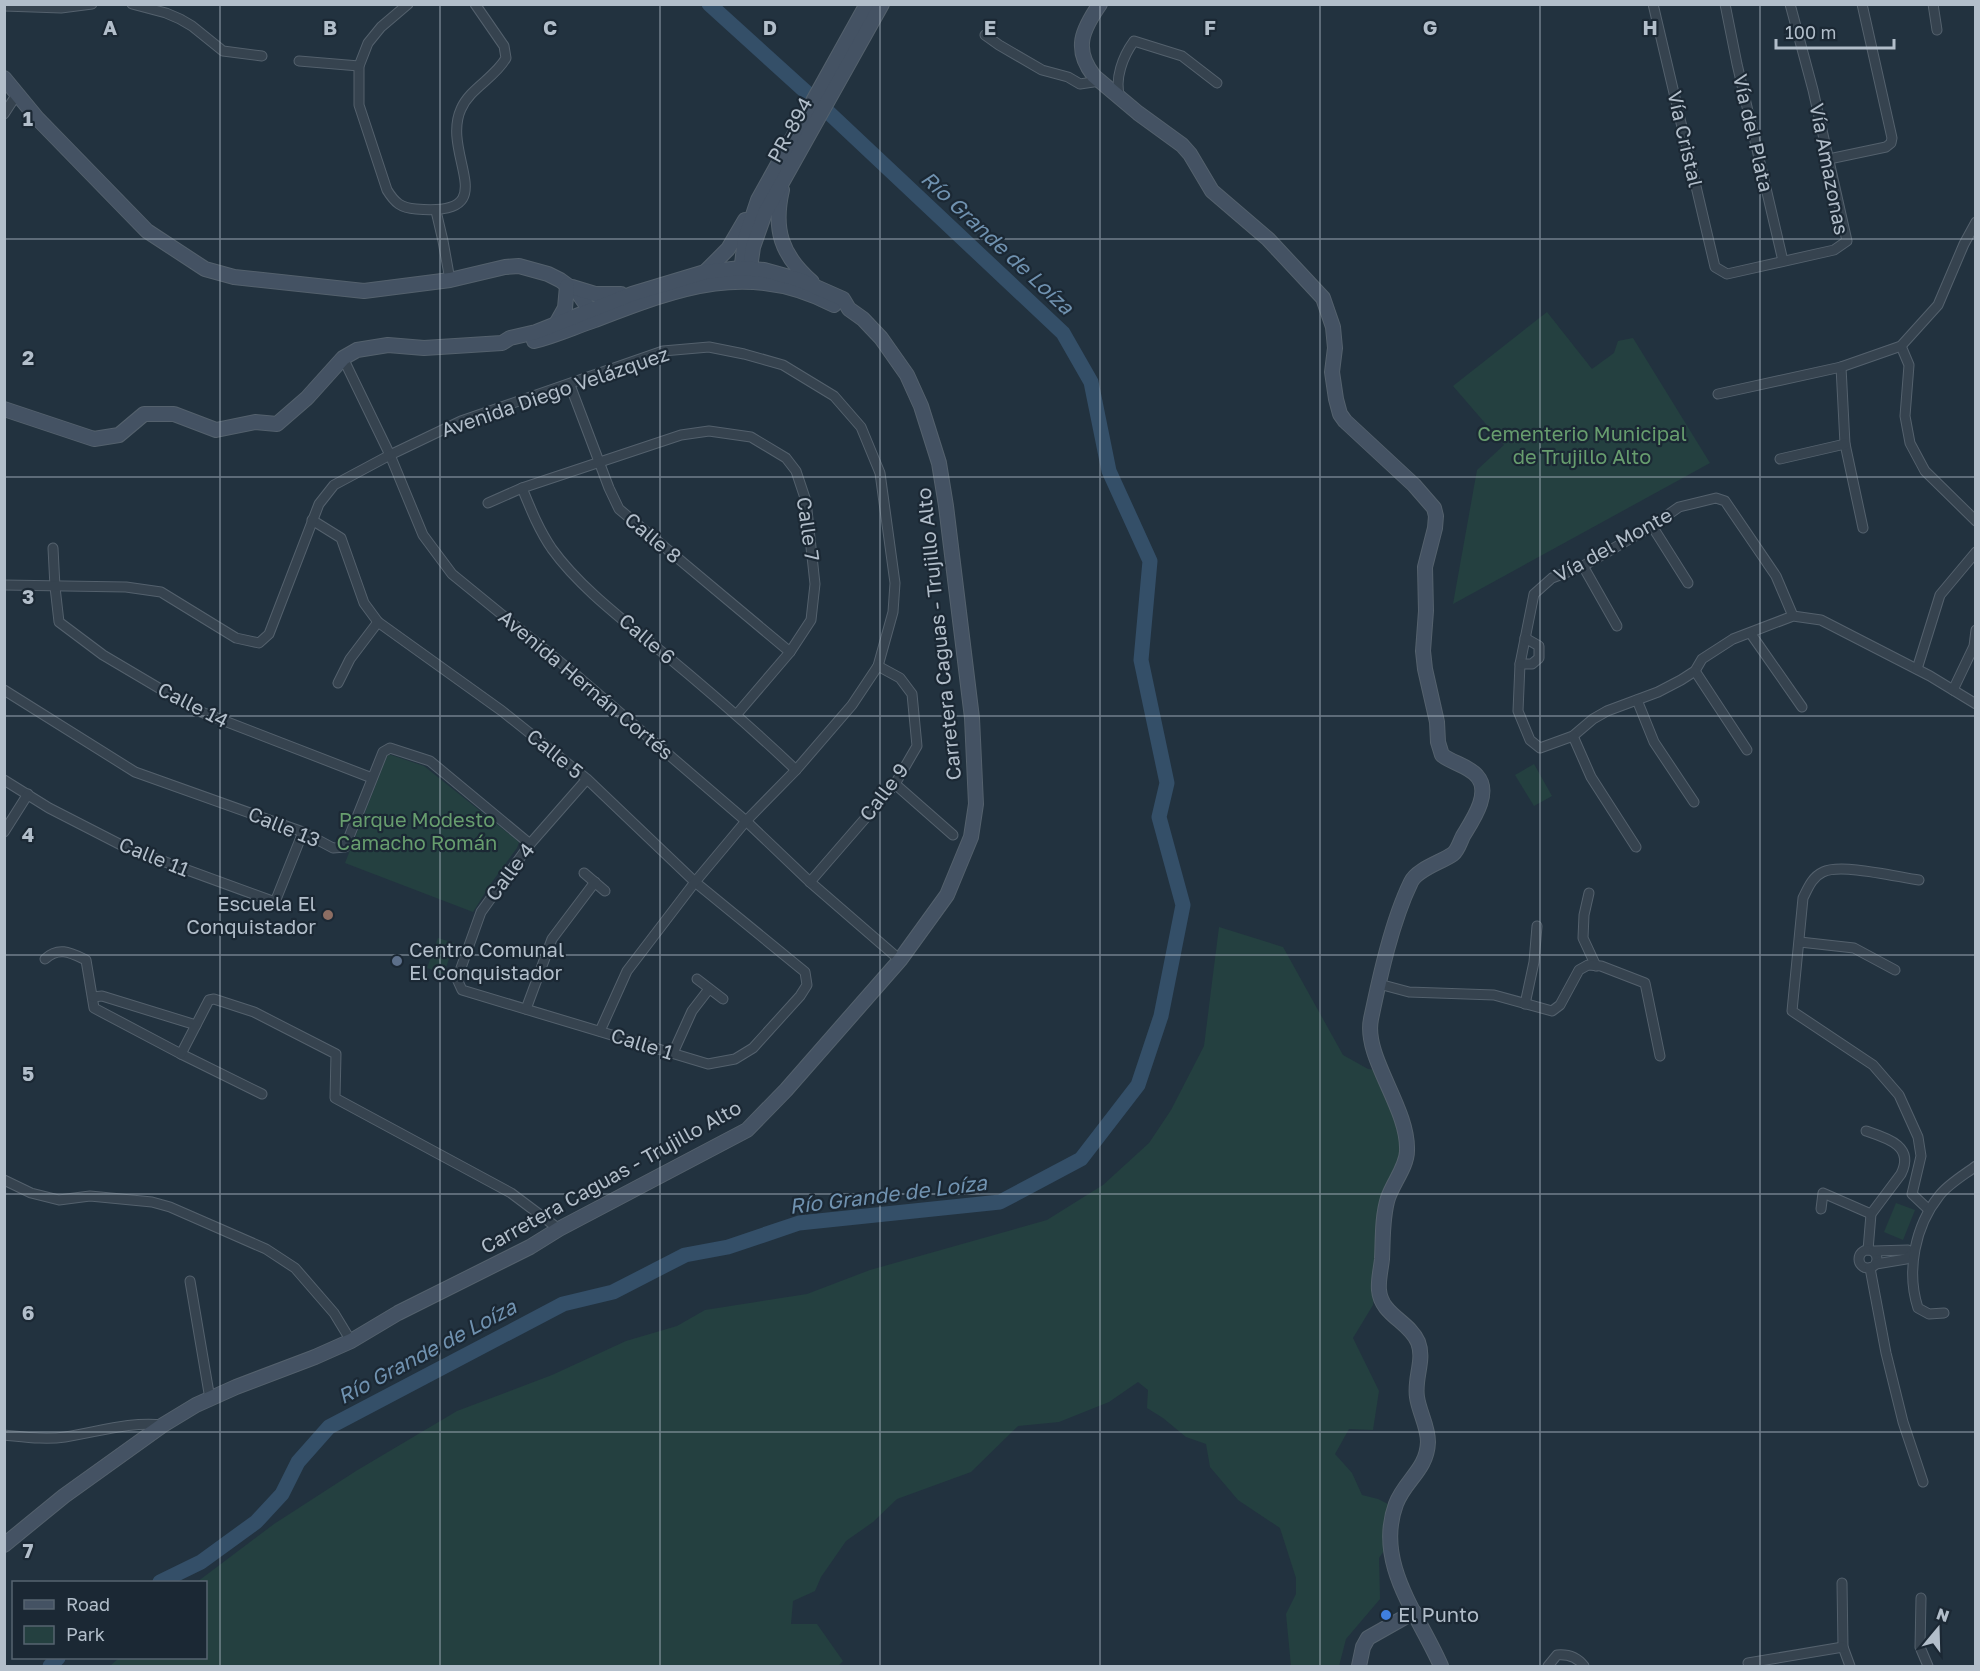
<svg xmlns="http://www.w3.org/2000/svg" width="1980" height="1671" viewBox="0 0 1980 1671" font-family="'Golos Text',sans-serif">
<rect width="100%" height="100%" fill="#22323f"/>
<!-- green -->
<g fill="#244040">
<path d="M 1547,312 L 1592,369 L 1614,353 L 1618,341 L 1633,338 L 1710,463 L 1453,604 L 1477,470 L 1504,445 L 1453,386 Z"/>
<path d="M 388,754 L 424,766 L 519,842 L 517,848 L 492,882 L 473,912 L 345,863 Z"/>
<path d="M 1534,764 L 1552,796 L 1534,806 L 1515,775 Z"/>
<path d="M 1219,927 L 1283,947 L 1343,1055 L 1368,1069 L 1376,1070 L 1402,1129 L 1402,1153 L 1382,1204 L 1373,1305 L 1353,1338 L 1379,1391 L 1373,1430 L 1349,1429 L 1335,1454 L 1352,1473 L 1362,1495 L 1378,1499 L 1392,1506 L 1388,1545 L 1379,1558 L 1380,1599 L 1346,1639 L 1339,1666 L 1291,1666 L 1286,1614 L 1296,1594 L 1296,1578 L 1280,1528 L 1238,1500 L 1210,1467 L 1206,1444 L 1186,1437 L 1163,1418 L 1147,1408 L 1148,1390 L 1138,1382 L 1109,1402 L 1059,1422 L 1018,1426 L 971,1472 L 897,1499 L 873,1522 L 846,1541 L 821,1577 L 815,1591 L 793,1601 L 791,1624 L 817,1624 L 843,1661 L 838,1666 L 110,1666 L 119,1658 L 206,1658 L 206,1582 L 197,1582 L 274,1524 L 356,1471 L 457,1411 L 552,1375 L 626,1341 L 677,1326 L 705,1310 L 807,1294 L 870,1270 L 1047,1220 L 1103,1185 L 1149,1143 L 1171,1110 L 1204,1046 Z"/>
<path d="M 438,938 L 454,943 L 444,974 L 427,968 Z"/>
<path d="M 1896,1203 L 1915,1210 L 1903,1240 L 1884,1232 Z"/>
</g>
<g fill="none" stroke-linecap="round" stroke-linejoin="round">
<!-- river -->
<g stroke="#344f68" stroke-width="15">
<path d="M 160,1582 L 201,1562 L 256,1522 L 282,1494 L 298,1462 L 329,1427 L 563,1304 L 613,1292 L 685,1255 L 728,1247 L 799,1223 L 1000,1202 L 1081,1159 L 1138,1085 L 1161,1016 L 1183,905 L 1159,817 L 1167,783 L 1141,660 L 1150,561 L 1109,471 L 1091,382 L 1063,333 L 827,111 L 709,4"/>
<path d="M 50,1666 L 58,1658"/>
</g>
<!-- street casing -->
<g stroke="#54616d" stroke-width="11">
<g id="street">
<path d="M 132,4 L 166,13 L 180,19 L 192,26 L 223,51 L 262,56"/>
<path d="M 408,4 L 381,27 L 368,43 L 359,66 L 359,105 L 387,190 C 395,203 401,208 416,209 C 507,217 440,155 461,109 C 470,88 495,78 506,58 L 504,46 L 475,4"/>
<path d="M 1653,4 L 1715,267 L 1727,274 L 1834,250 L 1847,241 L 1813,90 L 1790,4"/>
<path d="M 1725,4 L 1737,64 L 1783,261"/>
<path d="M 1933,4 L 1937,30"/>
<path d="M 4,6 L 61,8 L 92,4"/>
<path d="M 985,35 L 999,45 L 1042,70 L 1068,77 L 1080,84 L 1100,81"/>
<path d="M 299,61 L 359,66"/>
<path d="M 1120,98 C 1114,79 1123,56 1134,41 L 1182,56 L 1217,83"/>
<path d="M 4,114 L 17,94"/>
<path d="M 1829,159 L 1886,147 L 1891,143 L 1892,138 L 1862,4"/>
<path d="M 436,211 L 443,241 L 450,280"/>
<path d="M 1901,346 L 1909,365 L 1905,416 L 1910,443 L 1925,471 L 1976,521"/>
<path d="M 343,358 L 390,455 L 423,535 L 452,574 L 576,675 L 746,821 L 810,882 L 900,960"/>
<path d="M 1841,367 L 1845,444 L 1863,528"/>
<path d="M 570,385 L 609,488 L 619,509 L 790,652"/>
<path d="M 1718,394 L 1841,367 L 1901,346 L 1938,305 L 1964,244 L 1976,222"/>
<path d="M 1780,459 L 1845,444"/>
<path d="M 522,488 C 531,510 539,530 552,549 C 580,588 626,622 662,652 C 708,690 753,729 796,770"/>
<path d="M 488,503 L 522,488 L 681,435 L 709,431 L 751,437 L 786,458 L 796,471 L 806,501 L 815,584 L 811,620 L 790,652 L 737,714"/>
<path d="M 312,520 L 341,538 L 364,603 L 378,622 L 502,711 L 587,779 L 695,882 L 805,972 L 807,985 L 800,996 L 753,1048 L 735,1059 L 708,1064 L 462,990 L 457,979 L 481,912 L 530,844 L 587,779"/>
<path d="M 1652,526 L 1688,583"/>
<path d="M 53,548 L 55,587 L 59,622 L 103,655 L 196,710 L 372,778"/>
<path d="M 1583,566 L 1617,626"/>
<path d="M 4,585 L 126,587 L 161,592 L 236,638 L 259,643 L 269,634 L 319,504 L 334,485 L 390,455 L 461,421 L 663,351 L 709,347 L 744,354 L 783,365 L 834,396 L 861,427 L 880,473 L 895,583 L 893,612 L 878,666 L 852,705 L 796,770 L 746,821 L 695,882 L 627,971 L 600,1031"/>
<path d="M 1793,616 L 1776,576 L 1725,501 L 1716,498 L 1679,507 L 1652,526 L 1583,566 L 1552,578 L 1534,594 L 1520,664 L 1518,711 L 1530,740 L 1540,748 L 1573,736 L 1593,719 L 1607,711 L 1658,692 L 1681,680 L 1695,671 L 1702,659 L 1733,639 L 1793,616 L 1821,620 L 1930,676 L 1976,704"/>
<path d="M 1751,634 L 1802,707"/>
<path d="M 1520,664 L 1532,664 L 1539,658 L 1539,646 L 1525,638"/>
<path d="M 1917,669 L 1940,595 L 1976,552"/>
<path d="M 1695,671 L 1747,750"/>
<path d="M 338,683 L 350,659 L 378,622"/>
<path d="M 4,690 L 135,772 L 303,832 L 333,848 L 345,847 L 383,752 L 390,748 L 430,761 L 530,844"/>
<path d="M 1953,690 L 1974,646 L 1976,630"/>
<path d="M 1637,700 L 1654,742 L 1694,802"/>
<path d="M 1573,736 L 1591,777 L 1636,847"/>
<path d="M 4,780 L 49,808 L 127,848 L 275,902 L 303,832"/>
<path d="M 895,784 L 953,835"/>
<path d="M 4,832 L 28,794"/>
<path d="M 584,873 L 605,891"/>
<path d="M 1919,880 C 1897,877 1841,863 1823,872 C 1812,877 1808,888 1803,898 L 1792,1011 L 1873,1065 L 1899,1095 L 1918,1137 L 1921,1156 L 1912,1194 L 1929,1210"/>
<path d="M 810,882 L 895,784 L 917,746 L 912,694 L 900,678 L 878,666"/>
<path d="M 1589,893 L 1584,915 L 1583,938 L 1596,966"/>
<path d="M 1800,942 L 1854,948 L 1895,970"/>
<path d="M 45,959 C 59,946 71,953 86,960 L 94,1008 L 181,1054 L 262,1094"/>
<path d="M 697,979 L 723,999"/>
<path d="M 1379,984 L 1409,992 L 1494,995 L 1552,1011 L 1560,1005 L 1579,970 L 1588,965 L 1601,966 L 1645,983 L 1660,1056"/>
<path d="M 93,997 L 102,996 L 196,1025"/>
<path d="M 1525,1004 L 1534,962 L 1537,926"/>
<path d="M 526,1009 L 552,939 L 595,882"/>
<path d="M 673,1053 L 692,1011 L 709,989"/>
<path d="M 181,1054 L 209,1000 L 214,999 L 254,1012 L 336,1054 L 335,1098 L 511,1193 L 559,1229"/>
<path d="M 1866,1131 C 1887,1138 1915,1146 1901,1174 L 1871,1214 L 1868,1250"/>
<path d="M 4,1180 L 31,1193 L 59,1200 L 90,1196 L 152,1202 L 170,1207 L 266,1249 L 295,1268 L 334,1313 L 351,1341"/>
<path d="M 1821,1209 L 1823,1193 L 1871,1214"/>
<circle cx="1868" cy="1259" r="9"/>
<path d="M 1874,1251 L 1908,1250 L 1913,1253"/>
<path d="M 1876,1264 L 1906,1259 L 1913,1253"/>
<path d="M 1870,1268 L 1886,1353 L 1903,1422 L 1923,1482"/>
<path d="M 190,1281 L 210,1399"/>
<path d="M 1944,1313 L 1929,1314 L 1918,1308 C 1906,1271 1915,1226 1939,1196 C 1948,1184 1964,1175 1976,1166"/>
<path d="M 4,1435 C 25,1437 45,1440 65,1437 C 98,1432 130,1421 163,1425"/>
<path d="M 1842,1583 L 1843,1647 L 1850,1666"/>
<path d="M 1921,1598 L 1920,1647 L 1928,1666"/>
<path d="M 1748,1663 L 1843,1647"/>
<path d="M 1548,1666 L 1557,1655 C 1568,1654 1577,1657 1584,1666"/>
</g>
</g>
<!-- secondary casing -->
<g stroke="#54616d" stroke-width="16">
<g id="secondary">
<path d="M 1100,4 C 1082,30 1073,49 1094,76 L 1138,113 L 1182,145 L 1190,154 L 1212,191 L 1268,239 L 1323,298 L 1333,327 L 1335,348 L 1332,372 L 1336,399 L 1340,414 L 1345,421 L 1414,485 L 1434,508 L 1436,516 L 1435,528 L 1425,567 L 1426,611 L 1423,651 L 1425,669 L 1437,722 L 1438,742 L 1442,755 C 1452,763 1469,766 1477,776 C 1492,793 1472,821 1463,836 C 1460,842 1458,850 1453,854 C 1442,862 1417,869 1411,882 C 1392,921 1380,976 1371,1019 C 1363,1057 1409,1108 1407,1151 C 1407,1166 1393,1183 1388,1198 C 1382,1217 1383,1240 1382,1259 C 1381,1269 1378,1280 1379,1290 C 1381,1315 1409,1321 1418,1342 C 1425,1360 1414,1378 1417,1397 C 1419,1412 1428,1426 1428,1442 C 1427,1470 1405,1480 1396,1504 C 1374,1563 1419,1615 1441,1666"/>
<path d="M 4,78 L 37,118 L 147,231 L 205,269 L 234,277 L 364,291 L 450,280 L 505,267 L 519,266 L 548,274 L 560,280 L 578,293 L 596,319"/>
<path d="M 782,190 C 773,229 781,255 812,282"/>
<path d="M 705,272 L 728,249 L 745,220"/>
<path d="M 741,272 L 745,239 L 758,200 L 867,4"/>
<path d="M 749,275 L 753,247 L 765,213 L 882,4"/>
<path d="M 572,287 L 595,294 L 621,294"/>
<path d="M 556,324 L 565,308 L 567,286"/>
<path d="M 534,341 C 555,336 574,327 595,320 C 678,288 749,260 834,305"/>
<path d="M 4,409 L 94,439 L 119,435 L 144,414 L 174,414 L 216,430 L 255,422 L 277,424 L 307,398 L 343,358 L 357,350 L 388,345 L 424,348 L 502,343 L 510,338 L 536,332 L 632,294 L 705,272 L 741,268 L 764,270 L 800,280 L 843,299 L 849,309 L 863,319 L 881,338 L 907,375 L 921,406 L 939,463 L 946,506 L 972,718 L 976,804 L 971,837 L 947,895 L 900,960 L 786,1090 L 747,1130 L 559,1229 L 530,1247 L 398,1313 L 351,1341 L 315,1357 L 236,1387 L 196,1405 L 163,1425 L 64,1496 L 4,1545"/>
<path d="M 1359,1666 L 1363,1647 L 1368,1638 L 1414,1612"/>
</g>
</g>
<!-- street -->
<use href="#street" stroke="#36434f" stroke-width="9"/>
<!-- secondary -->
<use href="#secondary" stroke="#445263" stroke-width="14"/>
</g>
<!-- grid -->
<path fill="none" stroke="#b2beca" stroke-width="1.5" stroke-opacity="0.55" d="M 220,4 L 220,1666M 440,4 L 440,1666M 660,4 L 660,1666M 880,4 L 880,1666M 1100,4 L 1100,1666M 1320,4 L 1320,1666M 1540,4 L 1540,1666M 1760,4 L 1760,1666M 4,239 L 1976,239M 4,477 L 1976,477M 4,716 L 1976,716M 4,955 L 1976,955M 4,1194 L 1976,1194M 4,1432 L 1976,1432"/>
<!-- markers -->
<circle fill="#8d6e63" stroke="#1b2834" stroke-width="2" cx="328" cy="915" r="6"/>
<circle fill="#5c6f8a" stroke="#1b2834" stroke-width="2" cx="397" cy="961" r="6"/>
<circle fill="#3f7fe0" stroke="#1b2834" stroke-width="2" cx="1386" cy="1615" r="6"/>
<g text-anchor="middle" stroke-width="4.5" stroke-linejoin="round" paint-order="stroke">
<!-- street labels -->
<g font-size="20" fill="#b2beca" stroke="#1b2834">
<text transform="translate(790 130) rotate(-61)" y="7">PR-894</text>
<text transform="translate(1753 133) rotate(77)" y="7">Vía del Plata</text>
<text transform="translate(1685 139) rotate(77)" y="7">Vía Cristal</text>
<text transform="translate(1829 169) rotate(79)" y="7">Vía Amazonas</text>
<text transform="translate(555 392) rotate(-19)" y="7">Avenida Diego Velázquez</text>
<text transform="translate(808 529) rotate(82)" y="7">Calle 7</text>
<text transform="translate(653 538) rotate(40)" y="7">Calle 8</text>
<text transform="translate(1613 545) rotate(-29)" y="7">Vía del Monte</text>
<text transform="translate(939 634) rotate(-96)" y="7">Carretera Caguas - Trujillo Alto</text>
<text transform="translate(647 639) rotate(40)" y="7">Calle 6</text>
<text transform="translate(586 685) rotate(40)" y="7">Avenida Hernán Cortés</text>
<text transform="translate(193 705) rotate(27)" y="7">Calle 14</text>
<text transform="translate(555 754) rotate(39)" y="7">Calle 5</text>
<text transform="translate(884 792) rotate(-53)" y="7">Calle 9</text>
<text transform="translate(284 827) rotate(22)" y="7">Calle 13</text>
<text transform="translate(154 857) rotate(22)" y="7">Calle 11</text>
<text transform="translate(510 872) rotate(-53)" y="7">Calle 4</text>
<text transform="translate(642 1044) rotate(17)" y="7">Calle 1</text>
<text transform="translate(611 1177) rotate(-29)" y="7">Carretera Caguas - Trujillo Alto</text>
</g>
<!-- park labels -->
<g font-size="20" fill="#679d6e" stroke="#1b2834">
<text x="1582" y="441">Cementerio Municipal<tspan x="1582" dy="23">de Trujillo Alto</tspan></text>
<text x="417" y="827">Parque Modesto<tspan x="417" dy="23">Camacho Román</tspan></text>
</g>
<!-- poi labels -->
<g font-size="20" fill="#b2beca" stroke="#1b2834" text-anchor="start">
<text x="316" y="911" text-anchor="end">Escuela El<tspan x="316" dy="23">Conquistador</tspan></text>
<text x="409" y="957">Centro Comunal<tspan x="409" dy="23">El Conquistador</tspan></text>
<text x="1398" y="1622">El Punto</text>
</g>
<!-- water labels -->
<g font-size="21" font-style="italic" fill="#7092b0" stroke="#1b2834">
<text transform="translate(997 243) rotate(43)" y="7">Río Grande de Loíza</text>
<text transform="translate(888 1195) rotate(-7)" y="7">Río Grande de Loíza</text>
<text transform="translate(427 1352) rotate(-28)" y="7">Río Grande de Loíza</text>
</g>
</g>
<g font-size="20" text-anchor="middle" font-weight="bold" fill="#b2beca" stroke="#1b2834" stroke-width="4.5" stroke-linejoin="round" paint-order="stroke">
<text x="110" y="35">A</text>
<text x="330" y="35">B</text>
<text x="550" y="35">C</text>
<text x="770" y="35">D</text>
<text x="990" y="35">E</text>
<text x="1210" y="35">F</text>
<text x="1430" y="35">G</text>
<text x="1650" y="35">H</text>
<text x="28" y="126">1</text>
<text x="28" y="365">2</text>
<text x="28" y="604">3</text>
<text x="28" y="842">4</text>
<text x="28" y="1081">5</text>
<text x="28" y="1320">6</text>
<text x="28" y="1558">7</text>
</g>
<!-- border -->
<rect width="1980" height="1671" fill="none" stroke="#b2beca" stroke-width="12"/>
<!-- legend -->
<rect x="12" y="1581" width="195" height="78" fill="#1b2834" stroke="#576470" stroke-width="1.5"/>
<rect x="24" y="1600" width="30" height="9" fill="#445263" stroke="#576470" stroke-width="1.5"/>
<text x="66" y="1611" font-size="18" fill="#b2beca">Road</text>
<rect x="24" y="1626" width="30" height="18" fill="#244040" stroke="#576470" stroke-width="1.5"/>
<text x="66" y="1641" font-size="18" fill="#b2beca">Park</text>
<!-- north arrow -->
<g transform="translate(1938 1629) rotate(19)" stroke="#1b2834" stroke-width="4.5" paint-order="stroke">
<path d="M0-4.5L10 22L0 15L-10 22Z" fill="#b2beca"/>
<text y="-9" font-size="16" font-weight="bold" text-anchor="middle" fill="#b2beca">N</text>
</g>
<!-- scale -->
<path d="M1776 39v9h118v-9" fill="none" stroke="#b2beca" stroke-width="3"/>
<text x="1785" y="39" font-size="18" fill="#b2beca" stroke="#1b2834" stroke-width="4.5" paint-order="stroke">100 m</text>
</svg>
